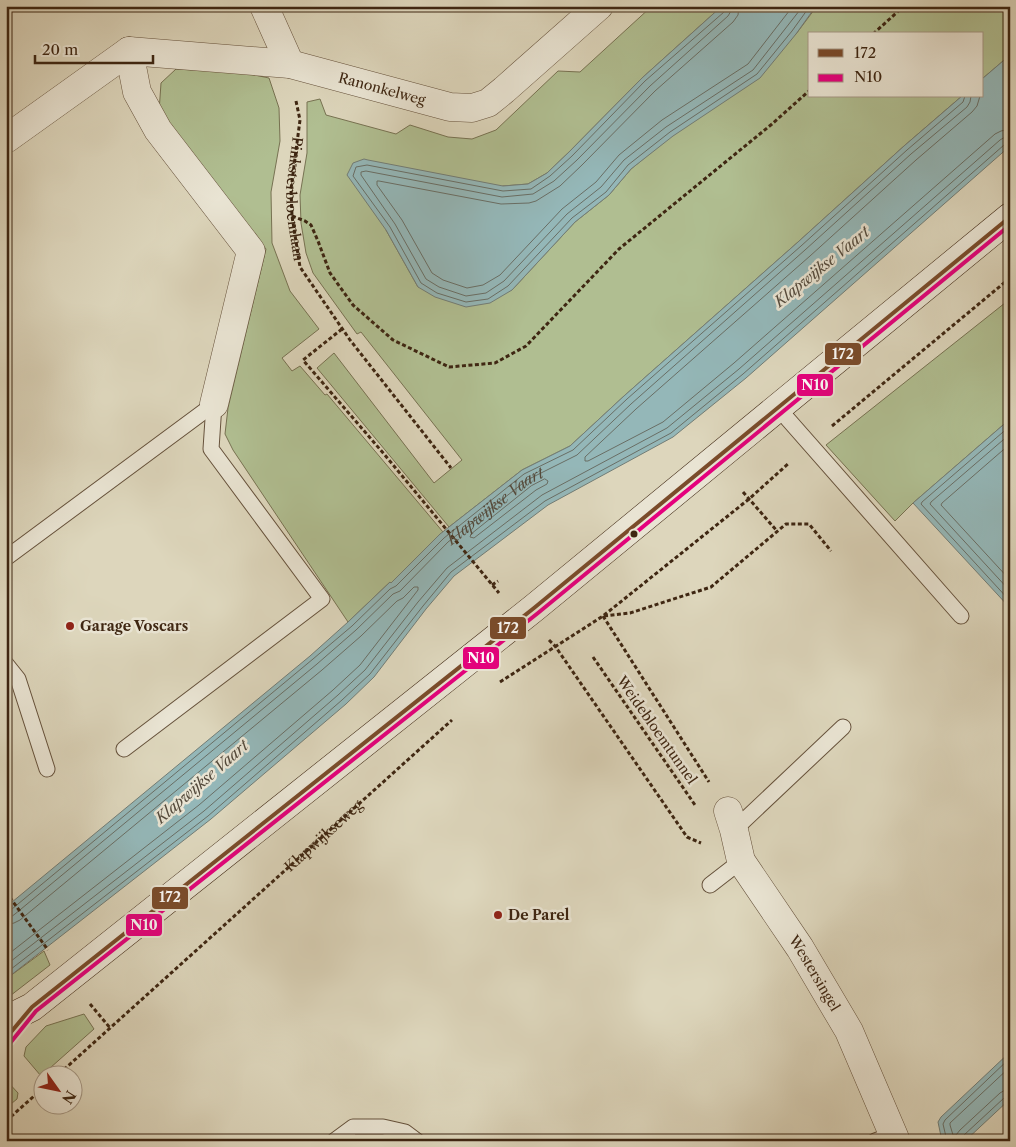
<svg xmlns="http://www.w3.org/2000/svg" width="1016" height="1147" viewBox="0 0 1016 1147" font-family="'Libre Caslon Text',serif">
<rect width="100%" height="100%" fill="#ddd6bc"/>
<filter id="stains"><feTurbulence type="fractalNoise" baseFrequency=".004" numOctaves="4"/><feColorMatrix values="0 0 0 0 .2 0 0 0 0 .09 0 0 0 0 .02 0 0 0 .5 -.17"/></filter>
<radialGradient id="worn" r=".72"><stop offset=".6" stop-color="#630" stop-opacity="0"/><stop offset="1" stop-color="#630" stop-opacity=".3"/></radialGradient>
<!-- green -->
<g fill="#b0be91" stroke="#777252">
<path d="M 652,6 L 722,6 L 642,78 L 569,152 L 547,173 L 528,184 L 503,186 L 386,230 L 418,287 L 512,290 L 575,222 L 609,195 L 631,169 L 796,34 L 817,6 L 1010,6 L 1010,55 L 982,79 L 982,34 L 810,34 L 810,96 L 962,96 L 904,146 L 798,242 L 624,396 L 570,446 L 522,470 L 449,527 L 317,368 L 334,353 L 434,483 L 462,460 L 361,332 L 357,334 L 313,273 L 306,253 L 301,223 L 300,195 L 307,153 L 307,102 L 320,99 L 326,115 L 396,134 L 410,125 L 448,137 L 472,139 L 496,130 L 558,71 L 580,72 Z"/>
<path d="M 176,69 L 240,72 L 269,78 L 279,108 L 280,141 L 271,192 L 272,243 L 290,291 L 319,329 L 282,358 L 292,371 L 300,366 L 325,395 L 327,394 L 443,532 L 391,584 L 390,582 L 348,622 L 233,450 L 225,434 L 228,408 L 266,249 L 159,112 L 161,83 Z"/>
<path d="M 1010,299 L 1010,419 L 913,503 L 895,521 L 826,445 Z"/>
<path d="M 44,951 L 50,965 L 6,999 L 6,979 Z"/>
<path d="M 84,1014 L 94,1029 L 41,1076 L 24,1056 L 26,1047 L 46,1026 Z"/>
<path d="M 6,1080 L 18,1093 L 17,1099 L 6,1108 Z"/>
</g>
<!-- water -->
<g fill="#94b7b8" stroke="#727d76">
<path d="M 722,6 L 816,6 L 796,34 L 760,78 L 673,136 L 631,169 L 609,195 L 575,222 L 512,290 L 490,303 L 466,307 L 435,297 L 418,287 L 386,230 L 347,175 L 353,163 L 364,159 L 368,160 L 503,186 L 528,184 L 547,173 L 569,152 L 642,78 Z"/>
<path d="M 1010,55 L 1010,146 L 746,378 L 673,437 L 548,505 L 454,576 L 426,609 L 374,677 L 346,704 L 211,819 L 6,979 L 6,907 L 310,656 L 348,622 L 390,582 L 391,583 L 440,534 L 522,470 L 570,446 L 624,396 L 798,242 L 904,146 L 962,96 L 982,96 L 982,79 Z"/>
<path d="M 1010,419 L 1010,608 L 913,503 Z"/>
<path d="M 1010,1052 L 1010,1099 L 965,1141 L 942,1141 L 938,1122 L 941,1117 Z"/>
</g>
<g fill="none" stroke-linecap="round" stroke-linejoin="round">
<!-- shore -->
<g stroke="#696e65" stroke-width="1">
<path d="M 725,6 L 724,12 L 645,81 L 572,156 L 550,176 L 531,189 L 503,191 L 367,165 L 356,167 L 353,176 L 390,227 L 421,283 L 437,293 L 466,302 L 488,299 L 508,286 L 572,218 L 606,192 L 628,165 L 670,132 L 757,74 L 792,31 L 810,6"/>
<path d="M 732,6 L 731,11 L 728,16 L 650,86 L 577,160 L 554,181 L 533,194 L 502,197 L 366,171 L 361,172 L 361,175 L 395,224 L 426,279 L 439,287 L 466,296 L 486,293 L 504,281 L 567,214 L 601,187 L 624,160 L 666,127 L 753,70 L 803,6"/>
<path d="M 739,6 L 738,15 L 733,22 L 655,91 L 582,165 L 560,186 L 536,201 L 529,203 L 501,204 L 379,181 L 377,181 L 377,185 L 402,220 L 432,273 L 443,280 L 467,288 L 483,285 L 500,275 L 562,209 L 596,182 L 619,155 L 662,120 L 748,64 L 793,6"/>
<path d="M 980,96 L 977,106 L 972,112 L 916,160 L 810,256 L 636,409 L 585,457 L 585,461 L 588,461 L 663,422 L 734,363 L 995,134 L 1001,131 L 1010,129"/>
<path d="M 1010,426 L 922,502 L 921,504 L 1010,601"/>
<path d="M 1010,434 L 931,502 L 930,504 L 1010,591"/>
<path d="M 1010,444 L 942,503 L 941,505 L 1010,580"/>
<path d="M 545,479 L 548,481 L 547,484 L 536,490 L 474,538 L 470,537 L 471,534 L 531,486 Z"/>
<path d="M 6,911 L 12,909 L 313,659 L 352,626 L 390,589 L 396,586 L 444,538 L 524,474 L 573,450 L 627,399 L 801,246 L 907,150 L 963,102 L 965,96"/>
<path id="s1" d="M 6,917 L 11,917 L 15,914 L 317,664 L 356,630 L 393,594 L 400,591 L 448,542 L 527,480 L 577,455 L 631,404 L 805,250 L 911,154 L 967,107 L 970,102 L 971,96"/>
<path d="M 6,925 L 14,923 L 20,920 L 322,670 L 361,636 L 397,601 L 403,598 L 414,587 L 418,587 L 418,590 L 360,665 L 333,690 L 199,805 L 6,956"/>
<path d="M 6,965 L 204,811 L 338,695 L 365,670 L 418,602 L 447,568 L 542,495 L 667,428 L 739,369 L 1000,140 L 1005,137 L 1010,137"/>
<path d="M 6,973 L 208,816 L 342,700 L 370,674 L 423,606 L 451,572 L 545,501 L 671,433 L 743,374 L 1004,145 L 1010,143"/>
<path d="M 1010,1067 L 950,1123 L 950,1125 L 953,1135 L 956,1135 L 960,1130 L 1000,1093 L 1005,1090 L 1010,1090"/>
<path d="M 947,1141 L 943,1124 L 945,1120 L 1010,1058"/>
<path d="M 962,1141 L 964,1135 L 1004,1098 L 1010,1096"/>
</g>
<!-- service casing -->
<g stroke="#66523c" stroke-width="17">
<g id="service">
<path d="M 778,408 L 961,616"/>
<path d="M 6,558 L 214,404"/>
<path d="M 6,664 L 18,679 L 47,769"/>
<path d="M 124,749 L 322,599 L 211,449 L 214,404"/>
<path d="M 734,830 L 843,727"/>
<path d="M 710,885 L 741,861"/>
<path d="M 334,1141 L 353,1127 L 383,1127 L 405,1132 L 417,1141"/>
<path d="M 875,1141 L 894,1134"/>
</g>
</g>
<!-- minor casing -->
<g stroke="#66523c" stroke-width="29">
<g id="minor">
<path d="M 264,6 L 290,64"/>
<path d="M 129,51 L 137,92 L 158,130 L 251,251 L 214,404"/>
<path id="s4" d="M 6,139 L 129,51 L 290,64 L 450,107 L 472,108 L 488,103 L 504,90 L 599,6"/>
<path id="s5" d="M 728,811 L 734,830 L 741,861 L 800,948 L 849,1031 L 896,1141"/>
</g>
</g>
<!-- secondary casing -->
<g stroke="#3e2612" stroke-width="29">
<path id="secondary" d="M 6,1020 L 32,1007 L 534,608 L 1010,217"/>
</g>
<!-- path -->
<g stroke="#3e2612" stroke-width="3" stroke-dasharray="4 2.5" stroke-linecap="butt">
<path d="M 873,34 L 904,6"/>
<path id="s2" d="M 296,101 L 300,120 L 291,189 L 292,216 L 300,267 L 350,340 L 451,468"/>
<path d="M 292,216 L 305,221 L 311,225 L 318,241 L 330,273 L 353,305 L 393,340 L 449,367 L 495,363 L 526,346 L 619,249 L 772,124 L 810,90"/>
<path d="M 342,329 L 303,360 L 384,454 L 499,593"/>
<path d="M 832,426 L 1010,278"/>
<path d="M 743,492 L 777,531"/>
<path d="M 492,585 L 498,581"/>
<path d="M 603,616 L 709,782"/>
<path d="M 604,616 L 630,613 L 711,587 L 786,524 L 809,524 L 831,551"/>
<path d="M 549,640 L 555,646 L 687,837 L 701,843"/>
<path d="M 593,657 L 695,805"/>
<path d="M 500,682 L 603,616 L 749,499 L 789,463"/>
<path d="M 6,892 L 48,950"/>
<path d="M 90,1004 L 111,1029"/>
<path id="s3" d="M 59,1074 L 452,720"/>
<path d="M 6,1121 L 42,1089"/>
<path d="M 1006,1141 L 1010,1137"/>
</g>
<!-- service -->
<use href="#service" stroke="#e9e4d3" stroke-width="15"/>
<!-- minor -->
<use href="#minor" stroke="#e9e4d3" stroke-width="28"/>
<!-- secondary -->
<use href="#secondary" stroke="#e9e4d3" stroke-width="28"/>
<!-- bus-1 casing -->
<g stroke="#e9e4d3" stroke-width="8">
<path id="bus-1" d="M 6,1038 L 32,1007 L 534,608 L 1010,217"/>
</g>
<!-- bus-2 casing -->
<g stroke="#e9e4d3" stroke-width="8">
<path id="bus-2" d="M 11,1042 L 36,1011 L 538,613 L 1010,225"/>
</g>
<!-- bus-1 -->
<use href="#bus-1" stroke="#7a4b2a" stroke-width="4"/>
<!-- bus-2 -->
<use href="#bus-2" stroke="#e5007d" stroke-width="4"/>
</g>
<!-- markers -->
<circle fill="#3e2612" stroke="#e9e4d3" stroke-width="2" cx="634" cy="534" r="4.5"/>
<g fill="#8f2418" stroke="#e9e4d3" stroke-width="2">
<circle cx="70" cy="626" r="5"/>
<circle cx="498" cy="915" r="5"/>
</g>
<g text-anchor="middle" stroke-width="5" stroke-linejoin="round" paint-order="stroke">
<!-- street labels -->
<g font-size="14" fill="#3e2612" stroke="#e9e4d3">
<text dy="5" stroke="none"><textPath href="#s4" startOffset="408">Ranonkelweg</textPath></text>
<text dy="5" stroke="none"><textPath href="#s2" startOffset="99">Pinksterbloemlaan</textPath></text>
<text transform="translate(657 730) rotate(55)" y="5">Weidebloemtunnel</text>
<text dy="5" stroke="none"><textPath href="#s3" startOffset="356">Klapwijkseweg</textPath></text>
<text dy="5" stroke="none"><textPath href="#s5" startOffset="186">Westersingel</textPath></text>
</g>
<!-- poi labels -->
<g font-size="14" font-weight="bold" fill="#3e2612" stroke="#e9e4d3" text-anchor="start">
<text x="80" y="631">Garage Voscars</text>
<text x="508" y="920">De Parel</text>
</g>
<!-- water labels -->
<g font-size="15" font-style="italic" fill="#544a3c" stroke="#e9e4d3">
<text transform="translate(822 267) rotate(-39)" y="5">Klapwijkse Vaart</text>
<text dy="5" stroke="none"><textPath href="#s1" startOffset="641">Klapwijkse Vaart</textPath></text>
<text transform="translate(202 782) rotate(-41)" y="5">Klapwijkse Vaart</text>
</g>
</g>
<g stroke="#e9e4d3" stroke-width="2">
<rect x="824" y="342" width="38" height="24" rx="5" fill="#7a4b2a"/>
<rect x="796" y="373" width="38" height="24" rx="5" fill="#e5007d"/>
<rect x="489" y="616" width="38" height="24" rx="5" fill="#7a4b2a"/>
<rect x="462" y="646" width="38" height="24" rx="5" fill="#e5007d"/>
<rect x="151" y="886" width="38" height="24" rx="5" fill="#7a4b2a"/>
<rect x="125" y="913" width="38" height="24" rx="5" fill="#e5007d"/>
</g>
<g font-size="14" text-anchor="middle" font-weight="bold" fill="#fff">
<text x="843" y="359">172</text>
<text x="815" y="390">N10</text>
<text x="508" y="633">172</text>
<text x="481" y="663">N10</text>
<text x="170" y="902">172</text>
<text x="144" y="930">N10</text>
</g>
<!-- margin -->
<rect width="1016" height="1147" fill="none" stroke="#ddd6bc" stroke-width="25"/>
<rect x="8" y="8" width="1001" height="1132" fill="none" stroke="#3e2612" stroke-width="2.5"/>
<rect x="12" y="12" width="991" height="1122" fill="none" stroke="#3e2612"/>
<!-- legend -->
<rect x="808" y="32" width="175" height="65" fill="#e9e4d3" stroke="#a59886"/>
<rect x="818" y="49" width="25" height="8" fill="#7a4b2a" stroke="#a59886"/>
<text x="854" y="58" font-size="15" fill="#3e2612">172</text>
<rect x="818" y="74" width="25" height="8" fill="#e5007d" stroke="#a59886"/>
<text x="854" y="82" font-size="15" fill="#3e2612">N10</text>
<!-- north arrow -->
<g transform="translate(58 1090) rotate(123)"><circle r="24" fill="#e9e4d3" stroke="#a59886"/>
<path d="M0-4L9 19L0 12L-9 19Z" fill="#8f2418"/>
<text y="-8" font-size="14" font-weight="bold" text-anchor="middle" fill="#3e2612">N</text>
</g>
<!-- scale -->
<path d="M35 55v8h118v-8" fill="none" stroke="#3e2612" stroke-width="2.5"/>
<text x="42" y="55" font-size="15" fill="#3e2612" stroke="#e9e4d3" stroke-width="4" paint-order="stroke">20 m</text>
<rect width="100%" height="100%" filter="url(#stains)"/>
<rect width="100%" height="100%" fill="url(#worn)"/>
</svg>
